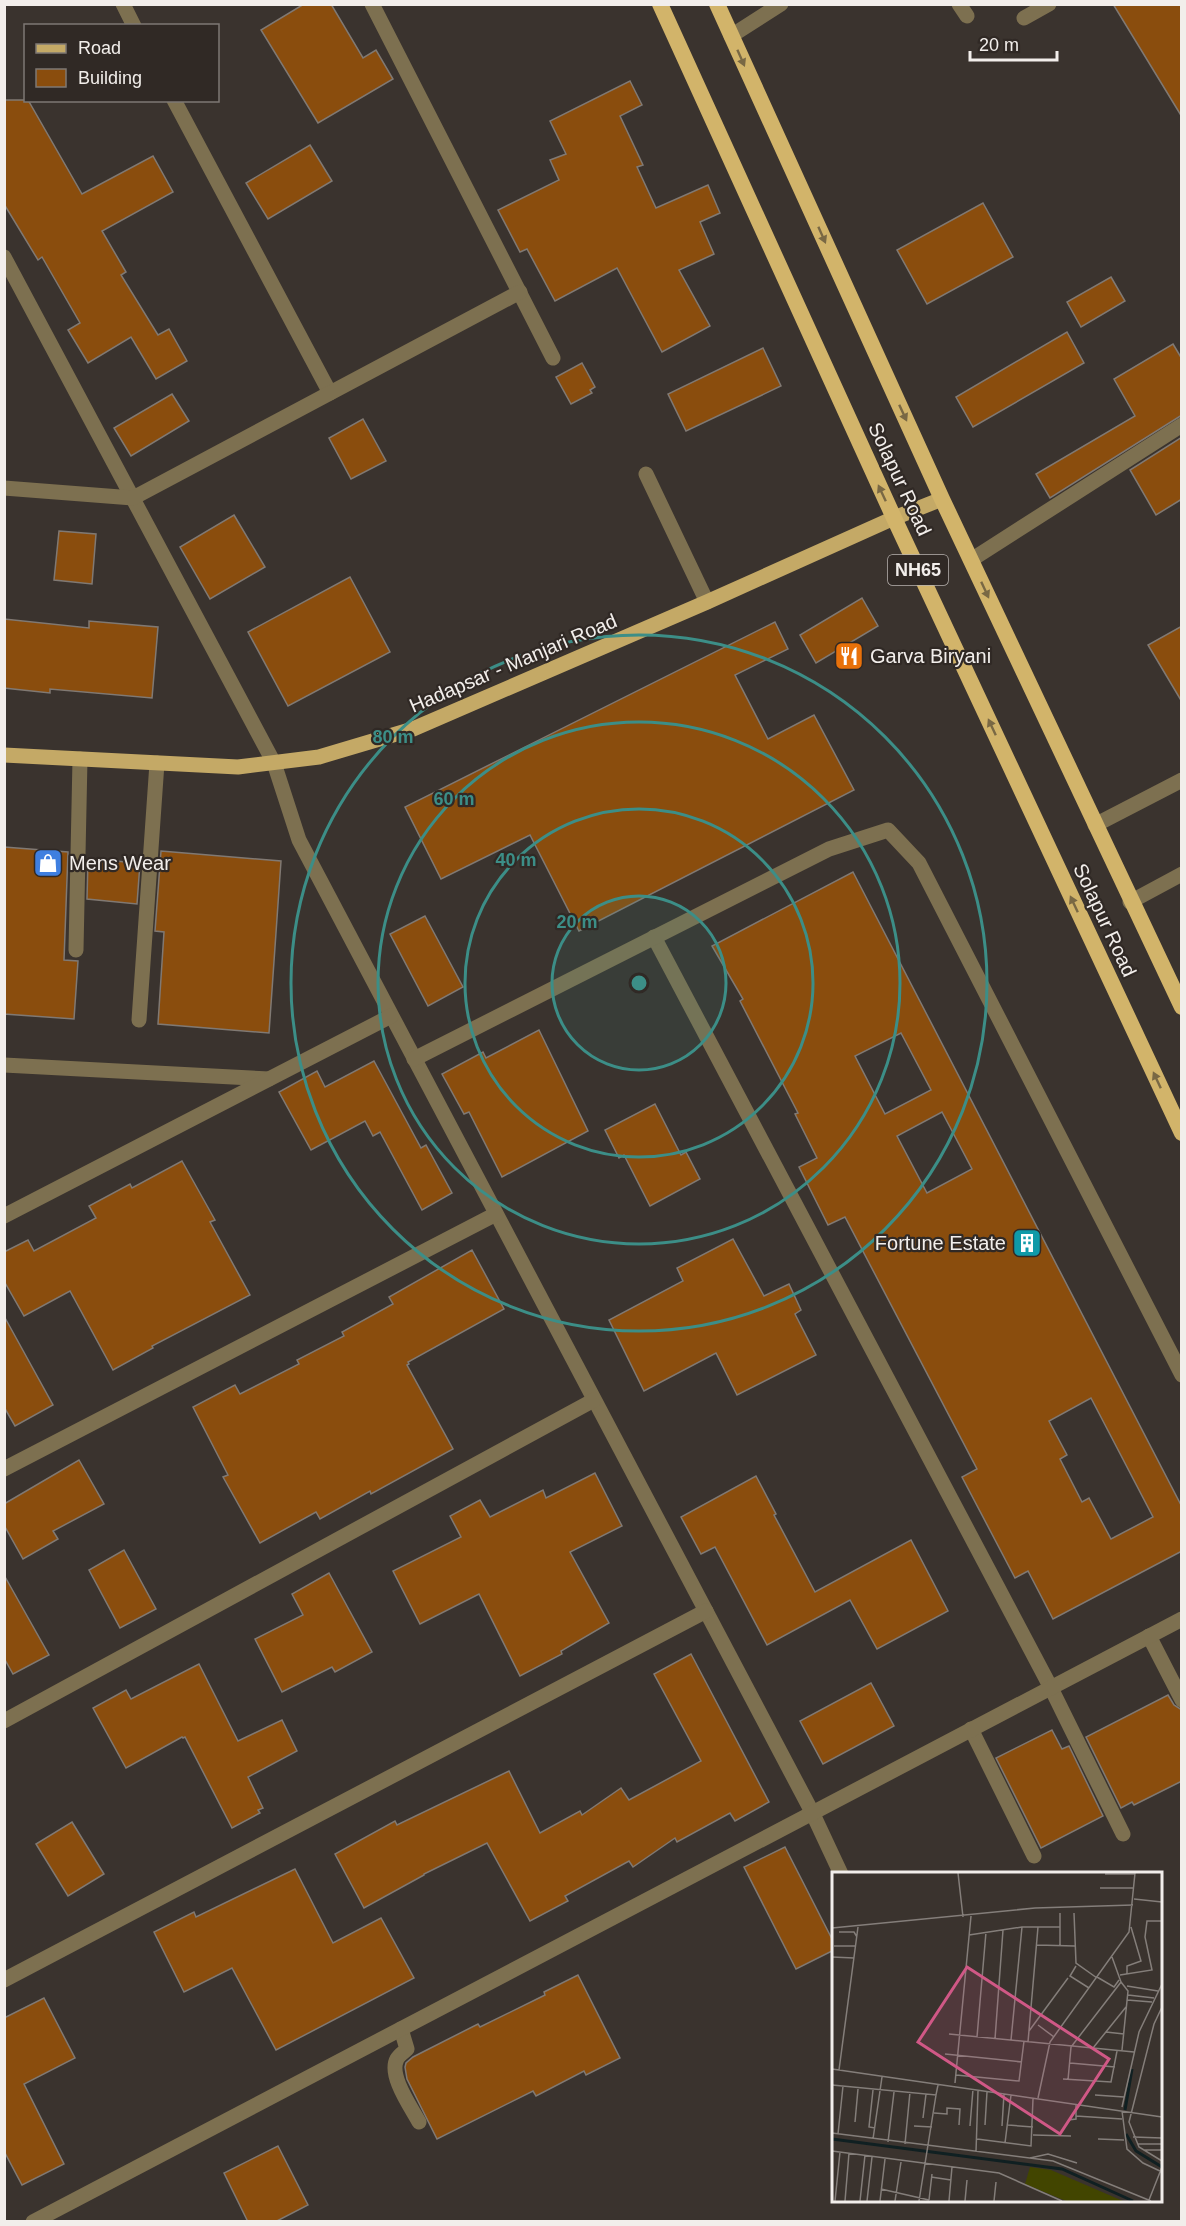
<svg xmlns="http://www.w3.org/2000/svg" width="1186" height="2226" viewBox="0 0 1186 2226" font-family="Helvetica,sans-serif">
<rect width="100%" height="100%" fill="#3a332e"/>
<!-- building -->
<g fill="#8a4d0d" stroke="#807973" stroke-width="1.5" fill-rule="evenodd">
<path d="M 304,4 L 331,4 L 363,58 L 376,50 L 393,79 L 318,123 L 261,30 Z"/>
<path d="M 1113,4 L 1182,4 L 1182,117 Z"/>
<path d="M 630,81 L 642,105 L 620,116 L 643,165 L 637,167 L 656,208 L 708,185 L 720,213 L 700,222 L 714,254 L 679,270 L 710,326 L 662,352 L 617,268 L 555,301 L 527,249 L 520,252 L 498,210 L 559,180 L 550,160 L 566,154 L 550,121 Z"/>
<path d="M 4,100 L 28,100 L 82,194 L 153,156 L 173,192 L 102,231 L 126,272 L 121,275 L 158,335 L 169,329 L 187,361 L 156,379 L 131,337 L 88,363 L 68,330 L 80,323 L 42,257 L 38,260 L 4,204 Z"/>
<path d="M 310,145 L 332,181 L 268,219 L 246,183 Z"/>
<path d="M 983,203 L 1013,257 L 927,304 L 897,250 Z"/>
<path d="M 1111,277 L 1125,301 L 1081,327 L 1067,302 Z"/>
<path d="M 1067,332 L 1084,363 L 973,427 L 956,397 Z"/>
<path d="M 1173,344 L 1182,359 L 1182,415 L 1050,498 L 1036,474 L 1135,416 L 1114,379 Z"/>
<path d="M 763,348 L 781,386 L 686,431 L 668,394 Z"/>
<path d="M 582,363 L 595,387 L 590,390 L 592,393 L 571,404 L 556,377 Z"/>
<path d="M 172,394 L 189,421 L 131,456 L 114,428 Z"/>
<path d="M 363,419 L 386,461 L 351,479 L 329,438 Z"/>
<path d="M 1182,437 L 1182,499 L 1156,515 L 1130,470 Z"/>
<path d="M 234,515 L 265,567 L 210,599 L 180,547 Z"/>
<path d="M 59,531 L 96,534 L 92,584 L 54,580 Z"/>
<path d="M 350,577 L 390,652 L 288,706 L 248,632 Z"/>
<path d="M 862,598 L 878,626 L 816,663 L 800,635 Z"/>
<path d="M 4,619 L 89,628 L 89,621 L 158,627 L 152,698 L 50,689 L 50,693 L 4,688 Z"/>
<path d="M 775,622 L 788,649 L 735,675 L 768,739 L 814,715 L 854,790 L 579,931 L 530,835 L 441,879 L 405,807 Z"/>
<path d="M 1182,626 L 1182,702 L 1148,645 Z"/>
<path d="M 4,847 L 68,852 L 64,960 L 78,961 L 74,1019 L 4,1014 Z"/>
<path d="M 161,851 L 281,861 L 269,1033 L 158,1024 L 164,932 L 155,931 Z"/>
<path d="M 88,859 L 140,863 L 137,904 L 87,899 Z"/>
<path d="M 853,872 L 1182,1507 L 1182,1551 L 1053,1619 L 1028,1571 L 1015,1578 L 962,1477 L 977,1469 L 845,1217 L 828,1225 L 799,1167 L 817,1158 L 795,1114 L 798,1113 L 740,1001 L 743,999 L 712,946 ZM 901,1033 L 931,1090 L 885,1114 L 855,1056 ZM 942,1112 L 972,1169 L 927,1193 L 897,1136 ZM 1091,1398 L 1153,1517 L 1111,1539 L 1089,1498 L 1082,1502 L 1060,1459 L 1067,1455 L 1049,1421 Z"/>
<path d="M 425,916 L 463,987 L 428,1006 L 390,934 Z"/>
<path d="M 539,1030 L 588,1131 L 502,1177 L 469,1112 L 464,1114 L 442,1074 L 483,1052 L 486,1058 Z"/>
<path d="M 374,1061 L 421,1148 L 426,1145 L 452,1193 L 422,1210 L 380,1132 L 373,1136 L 365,1121 L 311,1150 L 279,1092 L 317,1071 L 325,1087 Z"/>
<path d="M 655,1104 L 681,1155 L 686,1152 L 700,1179 L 650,1206 L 624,1155 L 619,1158 L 605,1130 Z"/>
<path d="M 182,1161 L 215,1220 L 210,1222 L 250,1295 L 152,1346 L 153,1348 L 113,1370 L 70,1291 L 24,1316 L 4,1281 L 4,1252 L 28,1240 L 34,1251 L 96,1218 L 89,1206 L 130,1184 L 132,1188 Z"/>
<path d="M 733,1239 L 764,1296 L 789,1284 L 801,1310 L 795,1314 L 816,1355 L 737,1395 L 716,1353 L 644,1391 L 609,1320 L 683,1281 L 677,1268 Z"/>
<path d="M 472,1250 L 504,1309 L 408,1362 L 409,1364 L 407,1365 L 453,1449 L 371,1494 L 370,1491 L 320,1519 L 316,1512 L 260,1543 L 223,1477 L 228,1475 L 193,1407 L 235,1385 L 240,1394 L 299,1364 L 297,1360 L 344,1336 L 342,1332 L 393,1304 L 389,1297 Z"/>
<path d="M 4,1316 L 53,1405 L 15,1426 L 4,1407 Z"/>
<path d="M 79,1460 L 104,1504 L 53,1531 L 58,1539 L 23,1559 L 4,1525 L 4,1504 Z"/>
<path d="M 595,1473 L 622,1526 L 570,1552 L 609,1623 L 561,1651 L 562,1654 L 520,1676 L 479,1594 L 420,1624 L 393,1571 L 461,1537 L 450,1516 L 480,1500 L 490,1517 L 543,1490 L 546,1498 Z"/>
<path d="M 756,1476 L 776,1514 L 774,1515 L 815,1592 L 911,1540 L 948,1611 L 877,1649 L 850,1600 L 767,1645 L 715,1547 L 701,1554 L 681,1517 Z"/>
<path d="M 124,1550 L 156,1609 L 120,1628 L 89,1570 Z"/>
<path d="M 329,1573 L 372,1652 L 335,1672 L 332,1667 L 282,1692 L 255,1639 L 303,1615 L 292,1594 Z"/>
<path d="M 4,1575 L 49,1655 L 13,1674 L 4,1658 Z"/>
<path d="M 691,1654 L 769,1802 L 735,1821 L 730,1813 L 677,1842 L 675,1838 L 633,1867 L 629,1861 L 565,1896 L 568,1901 L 530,1921 L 487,1843 L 424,1874 L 424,1875 L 364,1908 L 335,1854 L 395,1821 L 397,1825 L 509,1771 L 540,1833 L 580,1811 L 582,1815 L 621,1788 L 629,1800 L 701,1761 L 654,1674 Z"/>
<path d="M 199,1664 L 238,1741 L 282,1720 L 297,1751 L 248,1777 L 263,1808 L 258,1810 L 260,1813 L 232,1828 L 185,1737 L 183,1738 L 182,1737 L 126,1768 L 93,1708 L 126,1690 L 131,1699 Z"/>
<path d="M 871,1683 L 894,1726 L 823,1764 L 800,1721 Z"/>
<path d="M 1168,1695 L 1174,1705 L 1182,1710 L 1182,1781 L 1134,1805 L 1132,1802 L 1121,1808 L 1086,1737 Z"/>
<path d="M 1052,1730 L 1062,1749 L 1069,1746 L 1103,1816 L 1041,1848 L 996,1758 Z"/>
<path d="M 72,1822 L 104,1874 L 68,1896 L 36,1844 Z"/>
<path d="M 785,1847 L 834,1943 L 834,1950 L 796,1969 L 744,1867 Z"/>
<path d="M 295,1869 L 333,1943 L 381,1918 L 414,1978 L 276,2050 L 232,1968 L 184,1992 L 154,1932 L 194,1912 L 196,1917 Z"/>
<path d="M 578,1975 L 620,2058 L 586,2075 L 584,2071 L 536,2096 L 533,2091 L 437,2139 L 407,2079 L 405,2067 L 406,2063 L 413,2057 L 478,2024 L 480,2027 L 545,1995 L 544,1992 Z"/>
<path d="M 44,1998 L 75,2058 L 24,2084 L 64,2164 L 22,2185 L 4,2151 L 4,2018 Z"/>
<path d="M 278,2146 L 308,2205 L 275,2222 L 248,2222 L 224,2173 Z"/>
</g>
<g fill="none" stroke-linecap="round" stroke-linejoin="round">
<!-- minor -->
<g stroke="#7d7050" stroke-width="15">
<path d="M 123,4 L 134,26"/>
<path d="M 372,4 L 553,358"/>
<path d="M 959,4 L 967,16"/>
<path d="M 1024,18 L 1049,4"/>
<path d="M 731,36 L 781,4"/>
<path d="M 174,100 L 330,393"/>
<path d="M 4,257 L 274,763 L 299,840 L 812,1812 L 841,1874"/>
<path d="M 646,474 L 707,602"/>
<path d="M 4,488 L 133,498 L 520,292"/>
<path d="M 971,560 L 1182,425"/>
<path d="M 1095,825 L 1182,780"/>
<path d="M 1130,902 L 1182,874"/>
<path d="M 654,937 L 1051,1688 L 1123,1834"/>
<path d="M 76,950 L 80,759"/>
<path d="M 139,1020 L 157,763"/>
<path d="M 414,1059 L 829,849 L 888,830 L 919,863 L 1182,1375"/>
<path d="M 4,1065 L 269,1079"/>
<path d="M 4,1216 L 391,1016"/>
<path d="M 4,1469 L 496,1214"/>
<path d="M 1149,1636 L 1182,1700"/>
<path d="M 4,1721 L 594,1400"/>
<path d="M 971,1729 L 1034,1856"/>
<path d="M 4,1980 L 706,1611"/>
<path d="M 401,2029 L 407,2049 C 404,2052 399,2055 397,2059 C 388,2075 411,2107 419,2122"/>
<path d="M 33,2222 L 1182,1619"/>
</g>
<!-- primary -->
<path stroke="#c4a966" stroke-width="15" d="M 4,755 L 238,767 L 319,757 L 413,729 L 707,602 L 894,518 L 942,499"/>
<!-- trunk -->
<g stroke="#d2b46a" stroke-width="16">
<path d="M 660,4 L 894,518 L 1182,1133"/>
<path d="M 717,4 L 942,499 L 1182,1007"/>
</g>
</g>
<!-- one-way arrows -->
<defs><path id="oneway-solid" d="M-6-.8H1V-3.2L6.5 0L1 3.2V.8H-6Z" transform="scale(1.5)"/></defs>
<g fill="#796844">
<use href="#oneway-solid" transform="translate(741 58) rotate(66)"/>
<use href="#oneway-solid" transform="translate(822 235) rotate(66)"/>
<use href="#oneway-solid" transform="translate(903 413) rotate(65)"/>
<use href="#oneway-solid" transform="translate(882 493) rotate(-115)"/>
<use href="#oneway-solid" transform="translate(985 590) rotate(65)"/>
<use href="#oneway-solid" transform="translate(992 727) rotate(-115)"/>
<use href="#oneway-solid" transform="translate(1074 904) rotate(-115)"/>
<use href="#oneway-solid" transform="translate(1157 1080) rotate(-115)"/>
</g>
<!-- distance rings -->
<circle cx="639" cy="983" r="87" fill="#3c8e87" fill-opacity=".12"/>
<g fill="none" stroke="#3c8e87" stroke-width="3">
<circle cx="639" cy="983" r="87"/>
<circle cx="639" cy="983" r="174"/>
<circle cx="639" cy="983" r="261"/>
<circle cx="639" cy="983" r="348"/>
</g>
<!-- icons -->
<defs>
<g id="restaurant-square" transform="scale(1.5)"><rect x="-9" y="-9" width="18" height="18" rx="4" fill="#e8710a" stroke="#302925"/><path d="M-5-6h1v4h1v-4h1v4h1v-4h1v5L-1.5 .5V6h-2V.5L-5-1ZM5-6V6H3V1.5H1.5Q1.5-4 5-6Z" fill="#fff"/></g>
<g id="shop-square" transform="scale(1.5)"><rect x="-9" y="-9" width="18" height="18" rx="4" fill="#3f7fe0" stroke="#302925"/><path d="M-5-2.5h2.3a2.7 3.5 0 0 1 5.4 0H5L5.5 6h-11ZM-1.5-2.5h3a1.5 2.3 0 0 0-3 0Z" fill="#fff"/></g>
<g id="building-square" transform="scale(1.5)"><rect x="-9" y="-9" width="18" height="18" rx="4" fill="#0f9aa8" stroke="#302925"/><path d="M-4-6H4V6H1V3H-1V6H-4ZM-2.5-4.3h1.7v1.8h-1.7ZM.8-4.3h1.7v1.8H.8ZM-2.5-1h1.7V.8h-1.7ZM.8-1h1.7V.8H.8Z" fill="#fff"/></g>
</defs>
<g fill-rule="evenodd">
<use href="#restaurant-square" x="849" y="656"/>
<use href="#shop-square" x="48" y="863"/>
<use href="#building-square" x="1027" y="1243"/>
</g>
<g text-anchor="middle" stroke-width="4.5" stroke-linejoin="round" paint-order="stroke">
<!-- shield labels -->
<rect fill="#302925" stroke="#b8b3b0" stroke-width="1.5" x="888" y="555" width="60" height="30" rx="4.5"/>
<g font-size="18" font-weight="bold" fill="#f2eeeb">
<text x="918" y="576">NH65</text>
</g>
<!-- street labels -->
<g font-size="20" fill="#f2eeeb" stroke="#302925">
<text transform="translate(900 479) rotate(65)" y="7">Solapur Road</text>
<text transform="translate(513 663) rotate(-23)" y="7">Hadapsar - Manjari Road</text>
<text transform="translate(1105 920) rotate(65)" y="7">Solapur Road</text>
</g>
<!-- poi labels -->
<g font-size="20" fill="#f2eeeb" stroke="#302925" text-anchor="start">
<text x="870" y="663">Garva Biryani</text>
<text x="69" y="870">Mens Wear</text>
<text x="1006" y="1250" text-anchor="end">Fortune Estate</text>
</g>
</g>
<!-- overview -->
<g transform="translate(832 1872)">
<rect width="330" height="330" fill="#3a332e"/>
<path d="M 198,295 L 219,298 L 291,329 L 234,329 L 193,312 Z" fill="#424500"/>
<path fill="none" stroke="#102022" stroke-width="3" d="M 293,238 L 300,197M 294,262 L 304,279 L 330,295M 0,267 L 230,297 L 301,329"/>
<path fill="none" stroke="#847e7a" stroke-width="1.5" d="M 126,1 L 131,45M 273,2 L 303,2M 268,16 L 302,16M 302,27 L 330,30M 228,41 L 228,74M 242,41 L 244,91 L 265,106M 0,56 L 203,36 L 301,33M 7,60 L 22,60 L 25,65M 137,63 L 190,55 L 228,55M 205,73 L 243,74M 2,74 L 24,74M 0,85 L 22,86M 244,94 L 238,104 L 257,116M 295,102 L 295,94 L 309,89 L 299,55M 288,103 L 320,98 L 313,65 L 315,49 L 330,49M 265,105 L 282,115 L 287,108M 289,110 L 296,119 L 290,178M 295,114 L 326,119M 296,123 L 322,126M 295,128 L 320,130M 330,135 L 322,152 L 297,250 L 307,275 L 330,289M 206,153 L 222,165M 197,159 L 236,106M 274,160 L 292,162M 117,162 L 302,180M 145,165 L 154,60M 163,167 L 171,58M 179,168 L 190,55M 196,170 L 206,55M 261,176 L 294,135M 113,182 L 190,190M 238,191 L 283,195M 0,197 L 330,245M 7,198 L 26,55M 124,203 L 187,209 L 192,169M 231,207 L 279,210 L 285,179M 236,208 L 239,175 L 289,110 L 280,85M 123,211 L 139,44M 0,213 L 104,223 L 106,213M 41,218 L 37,255 L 43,256M 263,223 L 292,225M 206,226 L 218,170 L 297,60 L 303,1M 290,235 L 307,160 L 330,112M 290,239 L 295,277 L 311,291 L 330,300M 102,241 L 115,242 L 115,236 L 128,237 L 127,253M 244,244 L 290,247M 91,246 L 94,222M 236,248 L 244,247 L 244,233M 23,250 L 26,217M 153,253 L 155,220M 176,253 L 201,255M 82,254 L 100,255M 138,254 L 141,217M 170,254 L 172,222M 0,261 L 221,289 L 319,329M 6,262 L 11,214M 201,263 L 239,264M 301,265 L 330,266M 41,267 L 50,205M 145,267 L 199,274 L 201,227M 266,267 L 292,268M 56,270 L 62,220M 173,271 L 179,223M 73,272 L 78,220M 306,272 L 330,272M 311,278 L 330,278M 0,279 L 167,301 L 230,329M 144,280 L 146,219M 198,286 L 216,282 L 245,291M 99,305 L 119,308M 49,317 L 97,328M 97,328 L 100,302M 317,328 L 330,295M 3,329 L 8,280M 13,329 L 17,281M 28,329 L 33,283M 35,329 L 40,285M 48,329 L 53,287M 63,329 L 69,290M 87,329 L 104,223M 117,329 L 120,295M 133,329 L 135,308M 162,329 L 164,310"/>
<path fill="#d05886" fill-opacity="0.15" stroke="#d05886" stroke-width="3" d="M 135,95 L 277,187 L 228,262 L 86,170 Z"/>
<rect width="330" height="330" fill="none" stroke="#f2eeeb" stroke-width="3"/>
</g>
<circle cx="639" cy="983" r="9" fill="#3c8e87" stroke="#302925" stroke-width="3"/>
<g font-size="18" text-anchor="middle" font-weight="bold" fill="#3c8e87" stroke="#302925" stroke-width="4.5" stroke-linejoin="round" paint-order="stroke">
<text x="393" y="743">80 m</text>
<text x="454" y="805">60 m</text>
<text x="516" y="866">40 m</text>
<text x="577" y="928">20 m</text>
</g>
<!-- border -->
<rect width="1186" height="2226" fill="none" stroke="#f2eeeb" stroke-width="12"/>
<!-- legend -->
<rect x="24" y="24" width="195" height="78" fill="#302925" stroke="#7e7874" stroke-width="1.5"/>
<rect x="36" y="44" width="30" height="9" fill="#c4a966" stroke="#7e7874" stroke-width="1.5"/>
<text x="78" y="54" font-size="18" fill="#f2eeeb">Road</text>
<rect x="36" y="69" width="30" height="18" fill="#8a4d0d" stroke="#7e7874" stroke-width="1.5"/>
<text x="78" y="84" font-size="18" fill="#f2eeeb">Building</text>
<!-- scale -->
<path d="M970 51v9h87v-9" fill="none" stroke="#f2eeeb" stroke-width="3"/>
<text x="979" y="51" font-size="18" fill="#f2eeeb" stroke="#302925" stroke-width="4.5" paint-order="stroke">20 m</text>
</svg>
